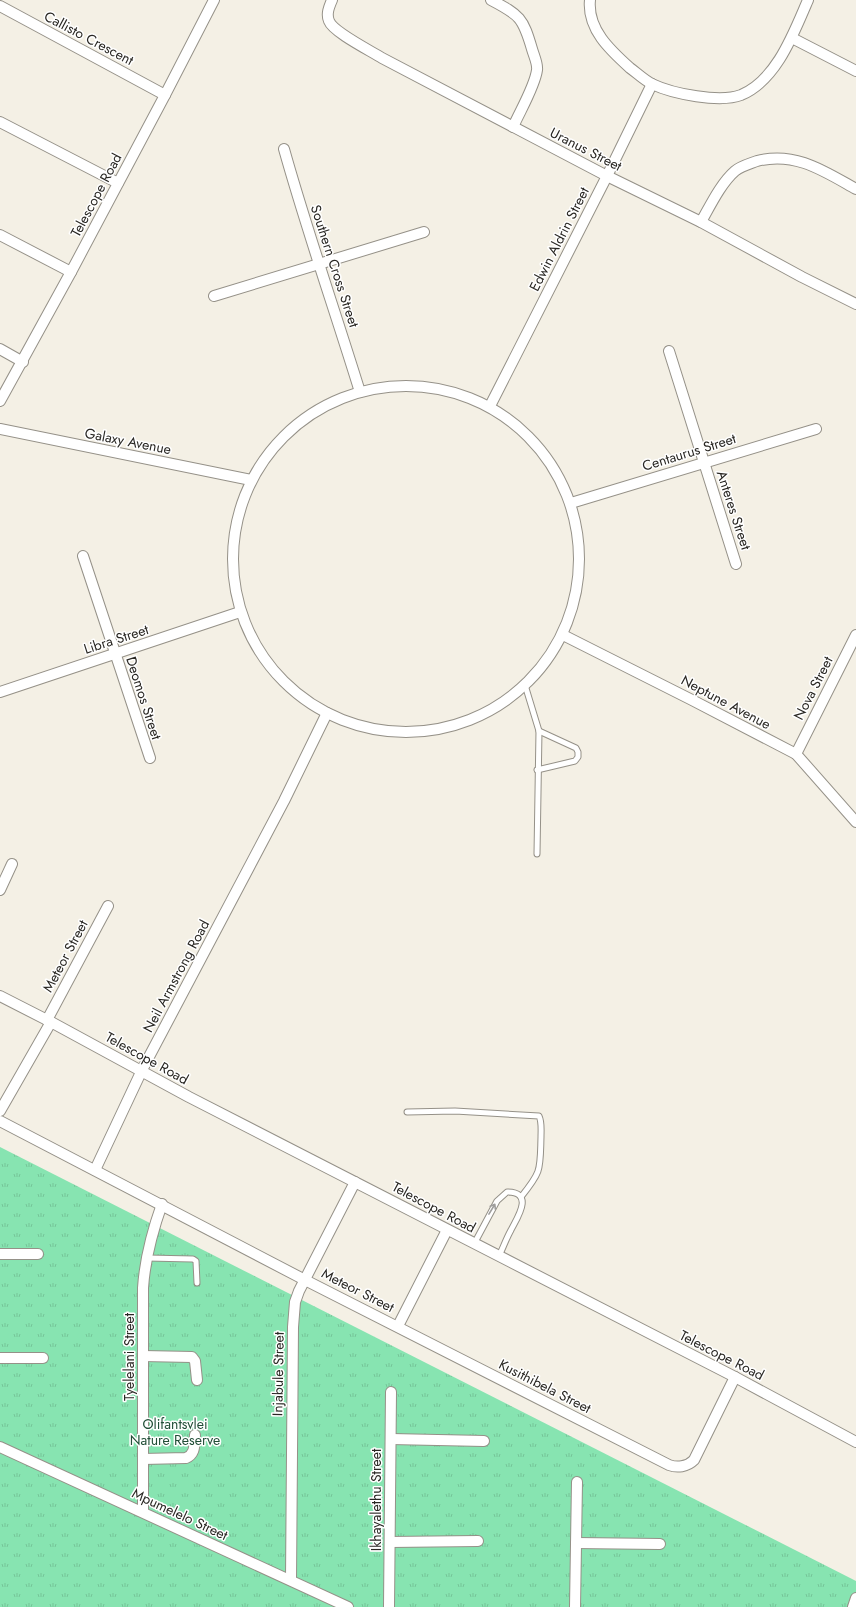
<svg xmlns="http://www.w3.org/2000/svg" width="856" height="1607" viewBox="0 0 856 1607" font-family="Jost,sans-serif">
<defs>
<pattern id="park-tufts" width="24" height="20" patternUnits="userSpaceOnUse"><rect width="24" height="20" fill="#87e4b1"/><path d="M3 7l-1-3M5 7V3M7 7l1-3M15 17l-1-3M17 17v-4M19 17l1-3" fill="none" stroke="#75c498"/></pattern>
</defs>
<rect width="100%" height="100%" fill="#f4f0e5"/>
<!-- park -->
<path fill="url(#park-tufts)" d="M 0,1147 L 856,1581 L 856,1607 L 0,1607 Z"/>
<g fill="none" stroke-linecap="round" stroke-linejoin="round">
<!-- service casing -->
<g stroke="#959188" stroke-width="7">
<g id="service">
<path d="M 525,685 L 539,731 L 537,854"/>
<path d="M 537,770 L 575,761 L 578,757 L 578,752 L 576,748 L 539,731"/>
<path d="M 407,1112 L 455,1111 L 539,1116 C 542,1122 541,1130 541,1137 C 540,1170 542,1171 521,1197"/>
<path d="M 474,1244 L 497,1201 L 507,1192 C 535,1192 517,1218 511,1230 C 506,1239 503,1248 499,1256"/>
<path d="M 147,1258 L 193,1259 L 196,1261 L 197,1283"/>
</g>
</g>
<!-- minor casing -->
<g stroke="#959188" stroke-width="12">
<g id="minor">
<path d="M 332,0 C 329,7 326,14 329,21 C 333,32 371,51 382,58 L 607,176 L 701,222 L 802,277 L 856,304"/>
<path d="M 491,0 C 520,15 523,18 532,49 C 534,56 538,64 537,70 C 535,86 520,111 513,127"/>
<path d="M 590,0 C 587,29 610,50 630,68 C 637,73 644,80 652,84 C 673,94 720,103 741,95 C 777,80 794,32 808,0"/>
<path d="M 0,6 L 165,95"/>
<path d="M 792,38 L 856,71"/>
<path d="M 0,122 L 118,183"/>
<path d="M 284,149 C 307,231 335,311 360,392"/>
<path d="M 701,222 C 710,206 721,183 735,171 C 741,166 749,164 757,161 C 795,151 824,171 856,189"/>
<path d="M 0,235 L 71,272"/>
<path d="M 214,296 L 424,232"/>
<path d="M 0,349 L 23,362"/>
<path d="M 669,351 L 736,564"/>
<circle cx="406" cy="559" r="173"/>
<path d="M 0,401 L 71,272 L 165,95 L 214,0"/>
<path d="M 490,406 L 607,176 L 652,84"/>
<path d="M 0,429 L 251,480"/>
<path d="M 571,503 L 816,429"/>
<path d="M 83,556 L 150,758"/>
<path d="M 563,635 L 692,700 L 796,754 L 856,822"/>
<path d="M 0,692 L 240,612"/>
<path d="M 796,754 L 856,635"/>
<path d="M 0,890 L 12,864"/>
<path d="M 0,996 L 51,1022 L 189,1097 L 735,1377 L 856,1442"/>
<path d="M 47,1020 L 108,906"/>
<path d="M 0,1111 L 51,1022"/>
<path d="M 0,1121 L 305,1280 L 669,1465 C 677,1468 687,1467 694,1460 L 735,1377"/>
<path d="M 95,1170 L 142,1070 L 284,801 L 327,713"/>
<path d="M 0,1254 L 38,1254"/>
<path d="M 398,1326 L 447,1230"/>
<path d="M 143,1356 L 192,1357 L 195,1361 L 197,1380"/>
<path d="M 0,1358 L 43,1358"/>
<path d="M 391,1439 L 484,1441"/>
<path d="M 0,1447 L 348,1607"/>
<path d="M 143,1459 L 186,1458 C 196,1454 194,1444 195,1435"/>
<path d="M 143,1512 L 143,1288 C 145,1258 152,1232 162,1204"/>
<path d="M 390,1542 L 478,1541"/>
<path d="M 576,1543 L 660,1544"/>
<path d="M 291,1580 L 293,1327 L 295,1302 L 299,1291 L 355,1182"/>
<path d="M 389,1607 L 391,1392"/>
<path d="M 575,1607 L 577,1482"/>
<path d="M 853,1607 L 856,1598"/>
</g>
</g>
<!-- service -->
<use href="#service" stroke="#fff" stroke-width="5"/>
<!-- minor -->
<use href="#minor" stroke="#fff" stroke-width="10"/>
</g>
<!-- one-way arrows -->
<defs><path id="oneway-shaft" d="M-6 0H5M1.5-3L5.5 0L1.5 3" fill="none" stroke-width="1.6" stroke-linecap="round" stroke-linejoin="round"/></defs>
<use stroke="#9f9e9c" href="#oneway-shaft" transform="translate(492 1209) rotate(-59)"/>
<g text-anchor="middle" stroke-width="3" stroke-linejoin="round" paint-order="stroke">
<!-- street labels -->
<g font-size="14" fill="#292723" stroke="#fff">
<text transform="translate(89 38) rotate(28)" y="5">Callisto Crescent</text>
<text transform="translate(586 149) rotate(27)" y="5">Uranus Street</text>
<text transform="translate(96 195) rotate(-62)" y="5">Telescope Road</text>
<text transform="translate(559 239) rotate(-63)" y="5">Edwin Aldrin Street</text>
<text transform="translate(335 266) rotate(72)" y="5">Southern Cross Street</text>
<text transform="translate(128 441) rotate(11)" y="5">Galaxy Avenue</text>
<text transform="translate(689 452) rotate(-17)" y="5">Centaurus Street</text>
<text transform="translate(734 510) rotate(72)" y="5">Anteres Street</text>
<text transform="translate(116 639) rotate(-18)" y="5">Libra Street</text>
<text transform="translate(813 688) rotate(-63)" y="5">Nova Street</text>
<text transform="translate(144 698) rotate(72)" y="5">Deomos Street</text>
<text transform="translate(726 702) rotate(28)" y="5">Neptune Avenue</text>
<text transform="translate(65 956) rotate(-62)" y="5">Meteor Street</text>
<text transform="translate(176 976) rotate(-62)" y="5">Neil Armstrong Road</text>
<text transform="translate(147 1058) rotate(29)" y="5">Telescope Road</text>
<text transform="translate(434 1207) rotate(28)" y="5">Telescope Road</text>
<text transform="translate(358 1290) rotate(27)" y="5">Meteor Street</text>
<text transform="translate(722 1355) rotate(27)" y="5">Telescope Road</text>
<text transform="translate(129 1357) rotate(-90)" y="5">Tyelelani Street</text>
<text transform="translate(278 1374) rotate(-89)" y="5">Injabule Street</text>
<text transform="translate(545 1386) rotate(27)" y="5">Kusithibela Street</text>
<text transform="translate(376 1500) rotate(-90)" y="5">Ikhayalethu Street</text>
<text transform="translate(180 1514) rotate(25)" y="5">Mpumelelo Street</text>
</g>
<!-- park labels -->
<g font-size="14" fill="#214e37" stroke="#fff">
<text x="175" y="1429">Olifantsvlei<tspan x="175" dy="16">Nature Reserve</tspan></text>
</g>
</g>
</svg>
